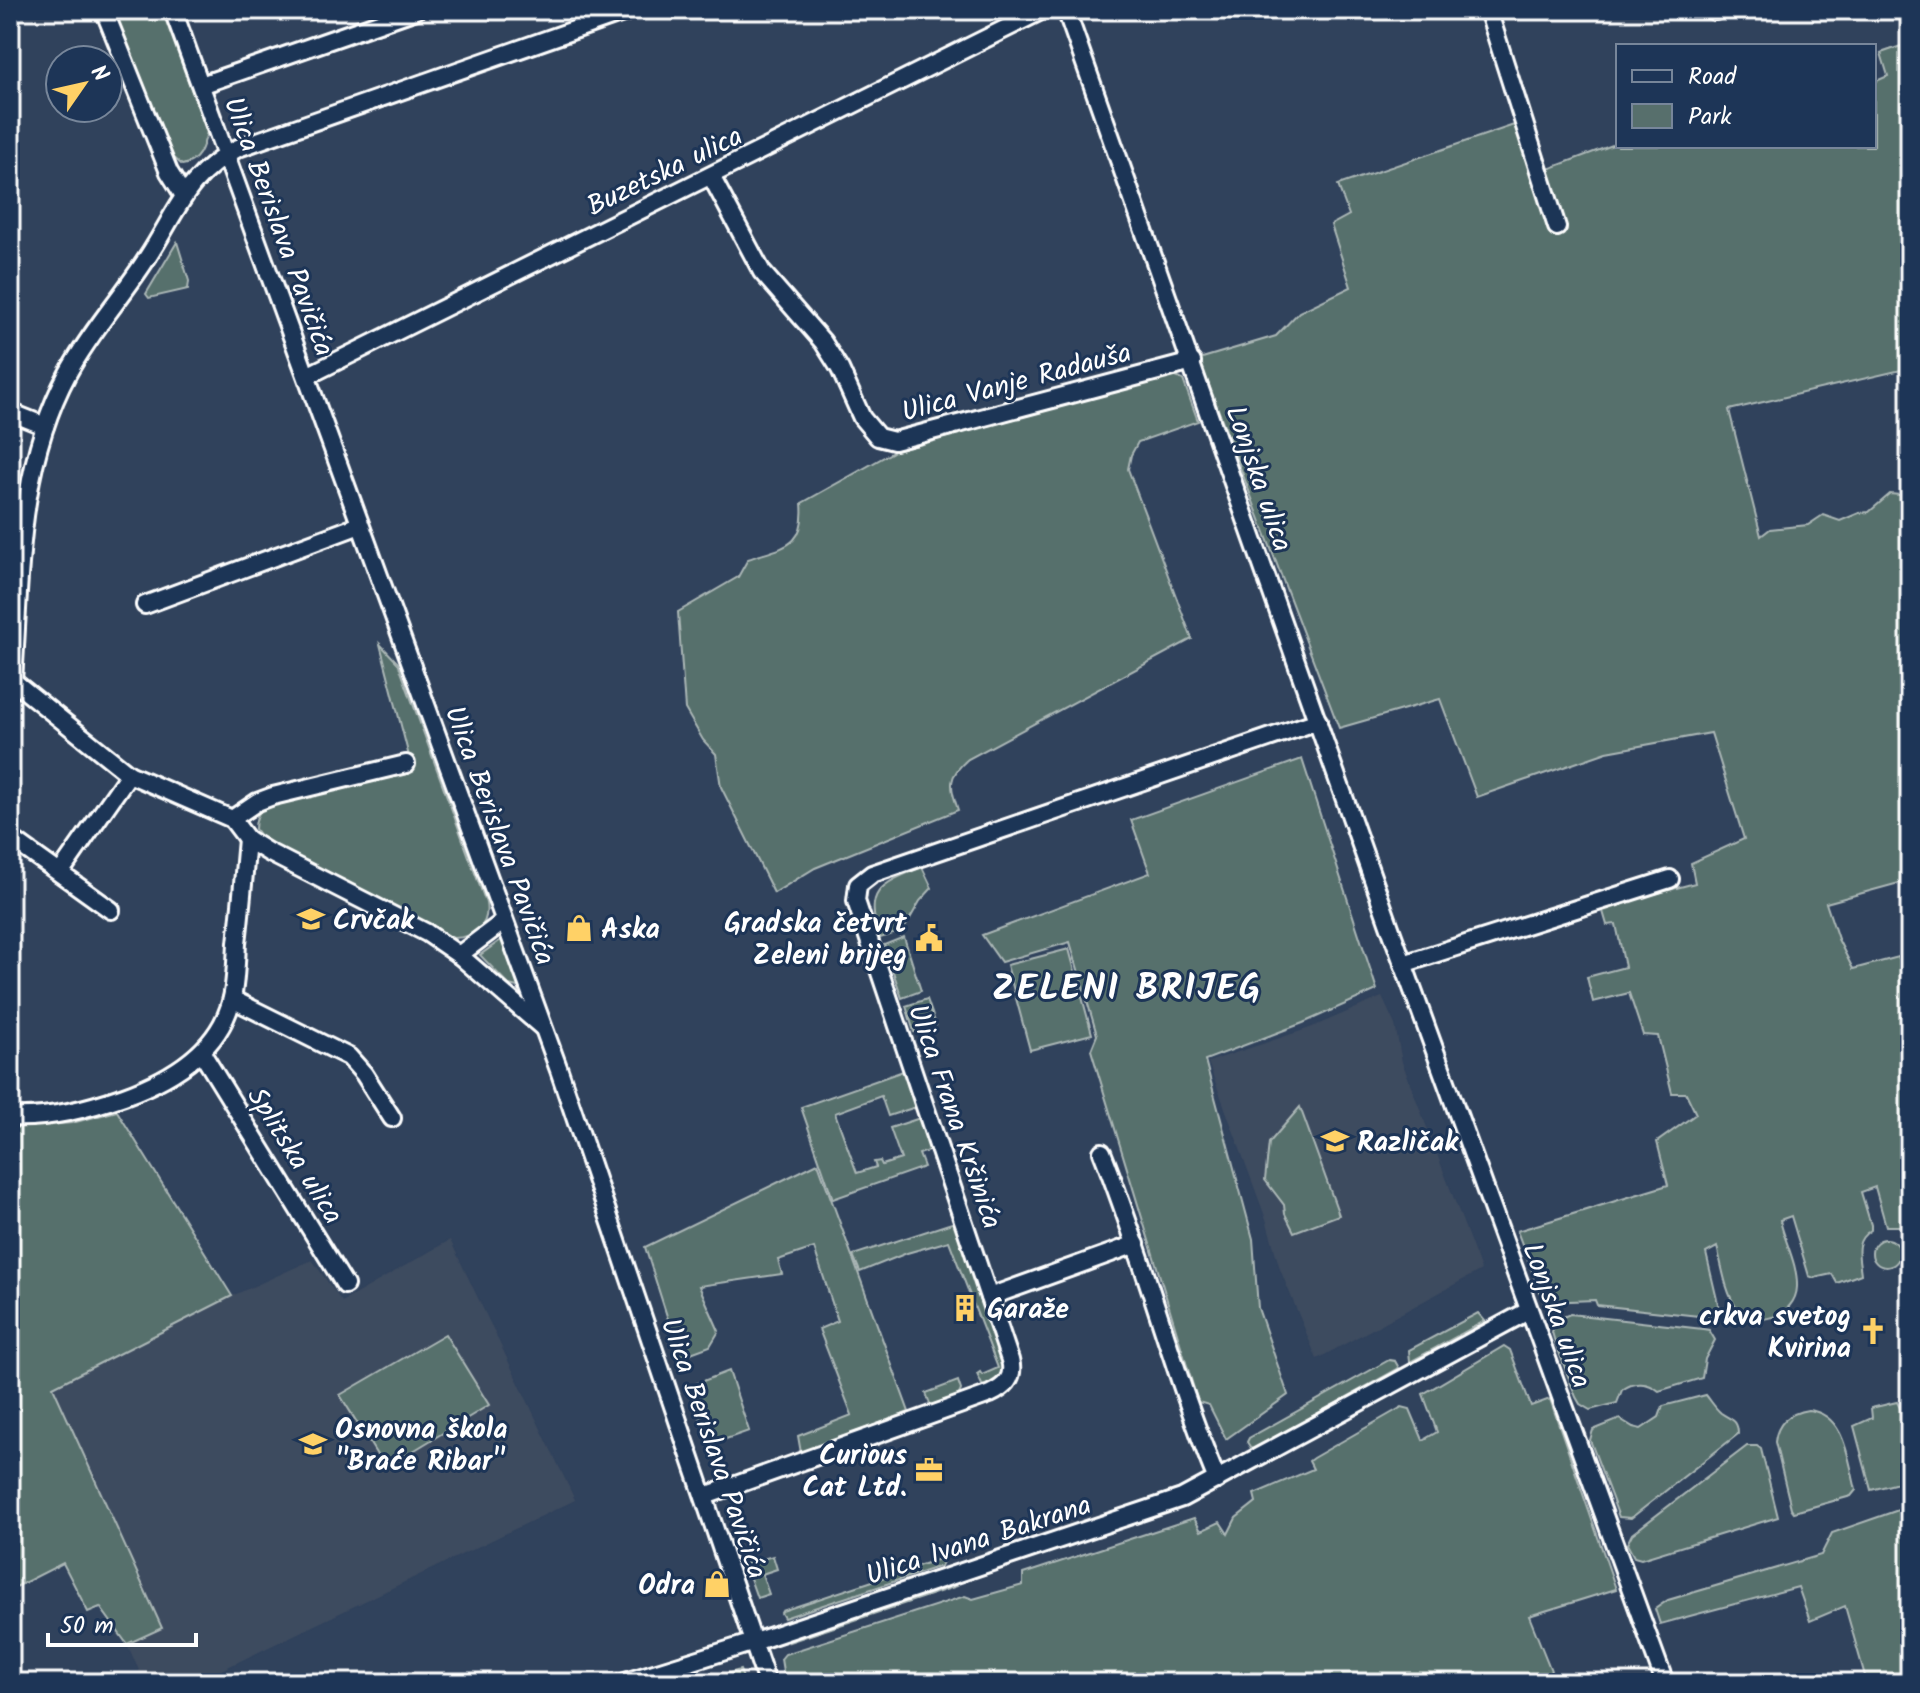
<svg xmlns="http://www.w3.org/2000/svg" width="1920" height="1693" viewBox="0 0 1920 1693" font-family="Kalam,sans-serif">
<rect width="100%" height="100%" fill="#30425c"/>
<filter id="ink" filterUnits="userSpaceOnUse"><feTurbulence type="fractalNoise" baseFrequency=".0125" numOctaves="2"/><feDisplacementMap in="SourceGraphic" scale="16" xChannelSelector="R" yChannelSelector="G"/><feConvolveMatrix kernelMatrix="1 2 1 2 8 2 1 2 1" color-interpolation-filters="sRGB"/></filter>
<g filter="url(#ink)">
<!-- built -->
<g fill="#3e4b5f">
<path d="M 1382,997 L 1395,1025 L 1402,1062 L 1481,1270 L 1317,1359 L 1280,1269 L 1266,1219 L 1208,1062 L 1310,1028 Z"/>
<path d="M 450,1240 L 575,1500 L 194,1683 L 145,1683 L 127,1644 L 162,1628 L 53,1387 L 232,1296 L 312,1260 L 342,1302 Z"/>
</g>
<!-- green -->
<g fill="#576f6c" stroke="#abb7b6" stroke-width="2">
<path d="M 112,10 L 146,10 L 150,21 L 163,13 L 207,132 C 203,148 199,162 182,165 L 170,154 Z"/>
<path d="M 1910,43 L 1910,368 L 1729,410 L 1761,536 L 1770,529 L 1808,525 L 1823,515 L 1840,521 L 1859,513 L 1869,512 L 1890,494 L 1910,496 L 1910,880 L 1826,903 L 1838,939 L 1853,969 L 1910,954 L 1910,1212 L 1900,1226 L 1886,1226 L 1875,1187 L 1861,1192 L 1871,1225 L 1871,1230 C 1853,1241 1859,1256 1861,1274 L 1837,1283 L 1832,1274 L 1814,1278 L 1809,1276 L 1791,1216 L 1780,1220 C 1784,1240 1798,1265 1797,1287 C 1796,1316 1754,1331 1736,1307 C 1725,1291 1722,1265 1717,1247 L 1706,1253 L 1719,1308 L 1708,1317 L 1597,1305 L 1595,1300 L 1544,1302 L 1517,1231 L 1668,1185 L 1657,1142 L 1696,1114 L 1686,1093 L 1672,1093 L 1658,1036 L 1643,1035 L 1629,993 L 1593,1002 L 1587,977 L 1625,967 L 1616,924 L 1607,925 L 1602,908 L 1695,883 L 1691,863 L 1744,839 L 1711,733 L 1607,752 L 1477,797 L 1440,699 L 1339,728 L 1199,359 L 1276,336 L 1299,312 L 1351,287 L 1331,225 L 1349,215 L 1338,185 L 1514,125 L 1535,174 L 1618,143 L 1618,146 L 1874,146 L 1874,82 L 1888,76 L 1881,53 Z"/>
<path d="M 177,242 L 189,281 L 188,289 L 149,298 L 146,294 Z"/>
<path d="M 1174,376 L 1183,380 L 1198,421 L 1138,442 L 1131,455 L 1128,469 L 1192,639 L 968,759 C 947,777 950,785 958,810 L 815,868 L 774,893 L 721,787 L 716,754 L 703,740 L 685,709 L 678,612 L 738,577 L 748,559 C 783,547 806,548 802,503 L 895,451 Z"/>
<path d="M 380,644 L 398,663 L 486,903 C 490,926 474,938 453,938 L 363,890 L 275,849 L 263,840 L 255,829 C 255,811 264,806 279,798 L 413,772 Z"/>
<path d="M 1302,759 L 1377,990 L 1303,1023 L 1205,1060 L 1253,1239 L 1258,1308 L 1288,1395 L 1226,1439 L 1209,1405 L 1198,1402 L 1091,1050 L 1097,1035 L 1070,942 L 1001,962 L 982,935 L 1150,873 L 1131,820 Z"/>
<path d="M 922,867 L 932,888 L 920,901 L 903,931 L 880,938 C 863,890 881,884 922,867 Z"/>
<path d="M 904,937 L 921,991 L 902,998 L 884,945 Z"/>
<path d="M 501,940 L 505,942 L 519,980 L 519,985 L 517,987 L 509,985 L 480,955 Z"/>
<path d="M 1069,949 L 1092,1034 L 1030,1050 L 1007,965 Z"/>
<path d="M 927,999 L 936,1025 L 914,1032 L 906,1006 Z"/>
<path d="M 906,1070 L 919,1106 L 888,1116 L 881,1096 L 835,1113 L 857,1173 L 876,1167 L 874,1162 L 880,1161 L 882,1165 L 901,1159 L 890,1128 L 923,1117 L 934,1149 L 919,1154 L 924,1167 L 833,1199 L 801,1107 Z"/>
<path d="M 1300,1107 L 1339,1215 L 1294,1232 L 1285,1214 L 1284,1205 L 1265,1180 L 1269,1143 Z"/>
<path d="M 117,1111 L 232,1296 L 53,1387 L 162,1628 L 127,1644 L 100,1607 L 88,1612 L 63,1563 L 10,1590 L 10,1128 L 72,1123 Z"/>
<path d="M 818,1163 L 909,1412 L 801,1453 L 798,1436 L 852,1415 L 819,1329 L 838,1321 L 814,1248 L 778,1260 L 782,1274 L 699,1286 L 719,1331 L 710,1346 L 680,1357 L 645,1247 Z"/>
<path d="M 958,1221 L 1003,1348 L 1005,1375 L 988,1387 L 982,1385 L 977,1374 L 980,1372 L 982,1375 L 998,1368 L 949,1241 L 907,1253 L 860,1272 L 853,1255 Z"/>
<circle cx="1886" cy="1253" r="14"/>
<path d="M 1478,1313 L 1485,1321 L 1410,1362 L 1409,1350 Z"/>
<path d="M 1570,1314 L 1703,1329 L 1709,1330 L 1715,1340 L 1705,1359 L 1702,1378 L 1659,1391 C 1648,1382 1634,1381 1622,1390 L 1617,1403 L 1590,1410 L 1580,1404 L 1576,1397 L 1554,1339 L 1552,1332 L 1556,1320 Z"/>
<path d="M 445,1334 L 489,1405 L 385,1468 L 340,1395 Z"/>
<path d="M 1504,1346 L 1510,1350 L 1531,1406 L 1550,1399 L 1616,1589 L 1529,1616 L 1556,1683 L 785,1683 L 781,1659 L 785,1654 L 965,1596 L 973,1599 L 1023,1585 L 1023,1574 L 1194,1518 L 1201,1531 L 1220,1522 L 1228,1534 L 1236,1518 L 1256,1502 L 1254,1494 L 1313,1469 L 1309,1461 L 1313,1458 L 1402,1407 L 1410,1409 L 1423,1440 L 1437,1432 L 1423,1394 Z"/>
<path d="M 1389,1360 L 1395,1361 L 1399,1368 L 1252,1450 L 1247,1442 L 1249,1438 Z"/>
<path d="M 729,1371 L 749,1431 L 709,1445 L 690,1386 Z"/>
<path d="M 958,1381 L 961,1390 L 957,1399 L 937,1406 L 930,1404 L 926,1393 Z"/>
<path d="M 1706,1395 C 1711,1401 1715,1408 1721,1413 C 1731,1420 1738,1419 1738,1434 L 1631,1518 L 1619,1517 L 1590,1440 L 1593,1430 L 1620,1419 L 1633,1427 L 1641,1429 L 1659,1417 L 1663,1406 Z"/>
<path d="M 1897,1402 L 1910,1427 L 1910,1480 L 1871,1490 L 1854,1426 L 1872,1418 L 1871,1408 Z"/>
<path d="M 1808,1410 C 1846,1414 1848,1460 1856,1490 L 1851,1496 L 1794,1512 L 1791,1508 L 1775,1442 C 1777,1423 1789,1413 1808,1410 Z"/>
<path d="M 1747,1446 L 1757,1446 L 1761,1449 L 1778,1517 L 1641,1559 L 1634,1557 L 1627,1544 L 1632,1534 Z"/>
<path d="M 1910,1506 L 1910,1679 L 1897,1683 L 1867,1683 L 1845,1606 L 1810,1621 L 1798,1587 L 1660,1624 L 1655,1609 L 1668,1600 L 1821,1555 L 1832,1533 Z"/>
<path d="M 773,1556 L 777,1569 L 762,1574 L 769,1594 L 757,1598 L 745,1564 Z"/>
<path d="M 945,1557 L 941,1566 L 784,1618 L 781,1613 L 782,1611 Z"/>
<path d="M 954,1583 L 957,1586 L 789,1642 L 790,1637 Z"/>
<path d="M 740,1670 L 745,1683 L 696,1683 Z"/>
</g>
<g fill="none" stroke-linecap="round" stroke-linejoin="round">
<!-- minor casing -->
<g stroke="#fff" stroke-width="22">
<g id="minor">
<path d="M 104,10 L 169,172 L 184,196"/>
<path d="M 173,10 L 559,1070 L 767,1683"/>
<path d="M 1066,10 L 1392,933 L 1665,1683"/>
<path d="M 1488,10 L 1557,227"/>
<path d="M 1715,10 L 1715,11"/>
<path d="M 201,85 L 416,10"/>
<path d="M 711,176 L 762,272 L 823,342 L 840,369 L 862,418 L 878,437 L 894,441 L 1192,362"/>
<path d="M 307,376 L 1043,10"/>
<path d="M 10,412 L 45,426"/>
<path d="M 145,605 L 360,525"/>
<path d="M 13,681 C 20,578 17,467 68,373 C 90,332 122,297 147,258 C 178,211 185,177 238,148 L 631,10"/>
<path d="M 13,681 L 129,774 L 232,819 L 247,839 L 268,852 L 427,933 L 459,955 L 542,1027"/>
<path d="M 232,819 L 257,802 L 273,796 L 406,764"/>
<path d="M 12,839 L 111,910"/>
<path d="M 60,873 L 129,774"/>
<path d="M 459,955 L 504,921"/>
<path d="M 1403,964 L 1670,879"/>
<path d="M 232,999 L 349,1057 L 364,1074 L 392,1118"/>
<path d="M 202,1053 L 345,1285"/>
<path d="M 10,1117 C 49,1119 87,1109 124,1096 C 171,1079 220,1051 232,998 C 236,980 236,961 237,943 C 241,908 244,874 247,839"/>
<path d="M 1102,1152 C 1145,1260 1173,1373 1217,1480"/>
<path d="M 989,1297 L 1136,1244"/>
<path d="M 705,1496 L 990,1394 C 1005,1387 1015,1378 1010,1360 L 856,901 L 858,885 L 872,874 L 1318,721"/>
<path d="M 622,1683 L 754,1642 L 1182,1498 L 1528,1311"/>
</g>
</g>
<!-- minor -->
<use href="#minor" stroke="#1d3557" stroke-width="16"/>
</g>
</g>
<!-- icons -->
<defs>
<g id="school-bare" transform="scale(2.16)"><path d="M0-5L7-2L0 1L-7-2ZM-4 1L0 2.5L4 1V4Q0 6-4 4Z" fill="#ffd166" stroke="#1d3557" stroke-width="2.5" paint-order="stroke"/></g>
<g id="shop-bare" transform="scale(2.16)"><path d="M-5-2.5h2.3a2.7 3.5 0 0 1 5.4 0H5L5.5 6h-11ZM-1.5-2.5h3a1.5 2.3 0 0 0-3 0Z" fill="#ffd166" stroke="#1d3557" stroke-width="2.5" paint-order="stroke"/></g>
<g id="civic-bare" transform="scale(2.16)"><path d="M-.6-6.5H3V-4.5H.6V-3L4-1V1h2V6H-6V1h2V-1L-.6-3ZM-1.2 2.5V6h2.4V2.5Z" fill="#ffd166" stroke="#1d3557" stroke-width="2.5" paint-order="stroke"/></g>
<g id="building-bare" transform="scale(2.16)"><path d="M-4-6H4V6H1V3H-1V6H-4ZM-2.5-4.3h1.7v1.8h-1.7ZM.8-4.3h1.7v1.8H.8ZM-2.5-1h1.7V.8h-1.7ZM.8-1h1.7V.8H.8Z" fill="#ffd166" stroke="#1d3557" stroke-width="2.5" paint-order="stroke"/></g>
<g id="church-bare" transform="scale(2.16)"><path d="M-1.2-6h2.4v3.5h3.3v2.4h-3.3V6h-2.4V-.1h-3.3v-2.4h3.3Z" fill="#ffd166" stroke="#1d3557" stroke-width="2.5" paint-order="stroke"/></g>
<g id="office-bare" transform="scale(2.16)"><path d="M-6-3h4V-5.5h4V-3h4V5H-6ZM-1-4.5V-3h2v-1.5ZM-6 0V1H6V0Z" fill="#ffd166" stroke="#1d3557" stroke-width="2.5" paint-order="stroke"/></g>
</defs>
<g fill-rule="evenodd">
<use href="#school-bare" x="311" y="919"/>
<use href="#shop-bare" x="579" y="928"/>
<use href="#civic-bare" x="929" y="938"/>
<use href="#school-bare" x="1335" y="1141"/>
<use href="#building-bare" x="965" y="1308"/>
<use href="#church-bare" x="1873" y="1331"/>
<use href="#school-bare" x="313" y="1444"/>
<use href="#office-bare" x="929" y="1470"/>
<use href="#shop-bare" x="717" y="1584"/>
</g>
<g text-anchor="middle" stroke-width="6" stroke-linejoin="round" paint-order="stroke">
<!-- street labels -->
<g font-size="28" fill="#fff" stroke="#1d3557">
<text transform="translate(664 170) rotate(-26)" y="10">Buzetska ulica</text>
<text transform="translate(280 226) rotate(70)" y="10">Ulica Berislava Pavičića</text>
<text transform="translate(1016 381) rotate(-15)" y="10">Ulica Vanje Radauša</text>
<text transform="translate(1260 478) rotate(71)" y="10">Lonjska ulica</text>
<text transform="translate(501 835) rotate(70)" y="10">Ulica Berislava Pavičića</text>
<text transform="translate(956 1116) rotate(71)" y="10">Ulica Frana Kršinića</text>
<text transform="translate(296 1155) rotate(58)" y="10">Splitska ulica</text>
<text transform="translate(1558 1315) rotate(70)" y="10">Lonjska ulica</text>
<text transform="translate(715 1448) rotate(71)" y="10">Ulica Berislava Pavičića</text>
<text transform="translate(978 1539) rotate(-18)" y="10">Ulica Ivana Bakrana</text>
</g>
<!-- poi labels -->
<g font-size="28" font-weight="bold" fill="#fff" stroke="#1d3557" text-anchor="start">
<text x="333" y="929">Crvčak</text>
<text x="907" y="932" text-anchor="end">Gradska četvrt<tspan x="907" dy="32">Zeleni brijeg</tspan></text>
<text x="601" y="938">Aska</text>
<text x="1357" y="1151">Različak</text>
<text x="987" y="1318">Garaže</text>
<text x="1851" y="1325" text-anchor="end">crkva svetog<tspan x="1851" dy="32">Kvirina</tspan></text>
<text x="335" y="1438">Osnovna škola<tspan x="335" dy="32">''Braće Ribar''</tspan></text>
<text x="907" y="1464" text-anchor="end">Curious<tspan x="907" dy="32">Cat Ltd.</tspan></text>
<text x="695" y="1594" text-anchor="end">Odra</text>
</g>
<!-- district labels -->
<g font-size="36" font-weight="bold" letter-spacing="2" fill="#fff" stroke="#1d3557">
<text x="1127" y="999">ZELENI BRIJEG</text>
</g>
</g>
<!-- margin -->
<rect width="1920" height="1693" fill="none" stroke="#1d3557" stroke-width="40"/>
<rect x="20" y="20" width="1880" height="1653" fill="none" stroke="#fff" stroke-width="3" filter="url(#ink)"/>
<!-- legend -->
<rect x="1616" y="44" width="260" height="104" fill="#1d3557" stroke="#77869a" stroke-width="2"/>
<rect x="1632" y="70" width="40" height="12" fill="#1d3557" stroke="#77869a" stroke-width="2"/>
<text x="1688" y="84" font-size="24" fill="#ffffff">Road</text>
<rect x="1632" y="104" width="40" height="24" fill="#576f6c" stroke="#77869a" stroke-width="2"/>
<text x="1688" y="124" font-size="24" fill="#ffffff">Park</text>
<!-- north arrow -->
<g transform="translate(84 84) rotate(56)"><circle r="38" fill="#1d3557" stroke="#77869a" stroke-width="2"/>
<path d="M0-6L14 30L0 20L-14 30Z" fill="#ffd166"/>
<text y="-12" font-size="22" font-weight="bold" text-anchor="middle" fill="#ffffff">N</text>
</g>
<!-- scale -->
<path d="M48 1633v12h148v-12" fill="none" stroke="#ffffff" stroke-width="4"/>
<text x="60" y="1633" font-size="24" fill="#ffffff" stroke="#1d3557" stroke-width="6" paint-order="stroke">50 m</text>
</svg>
